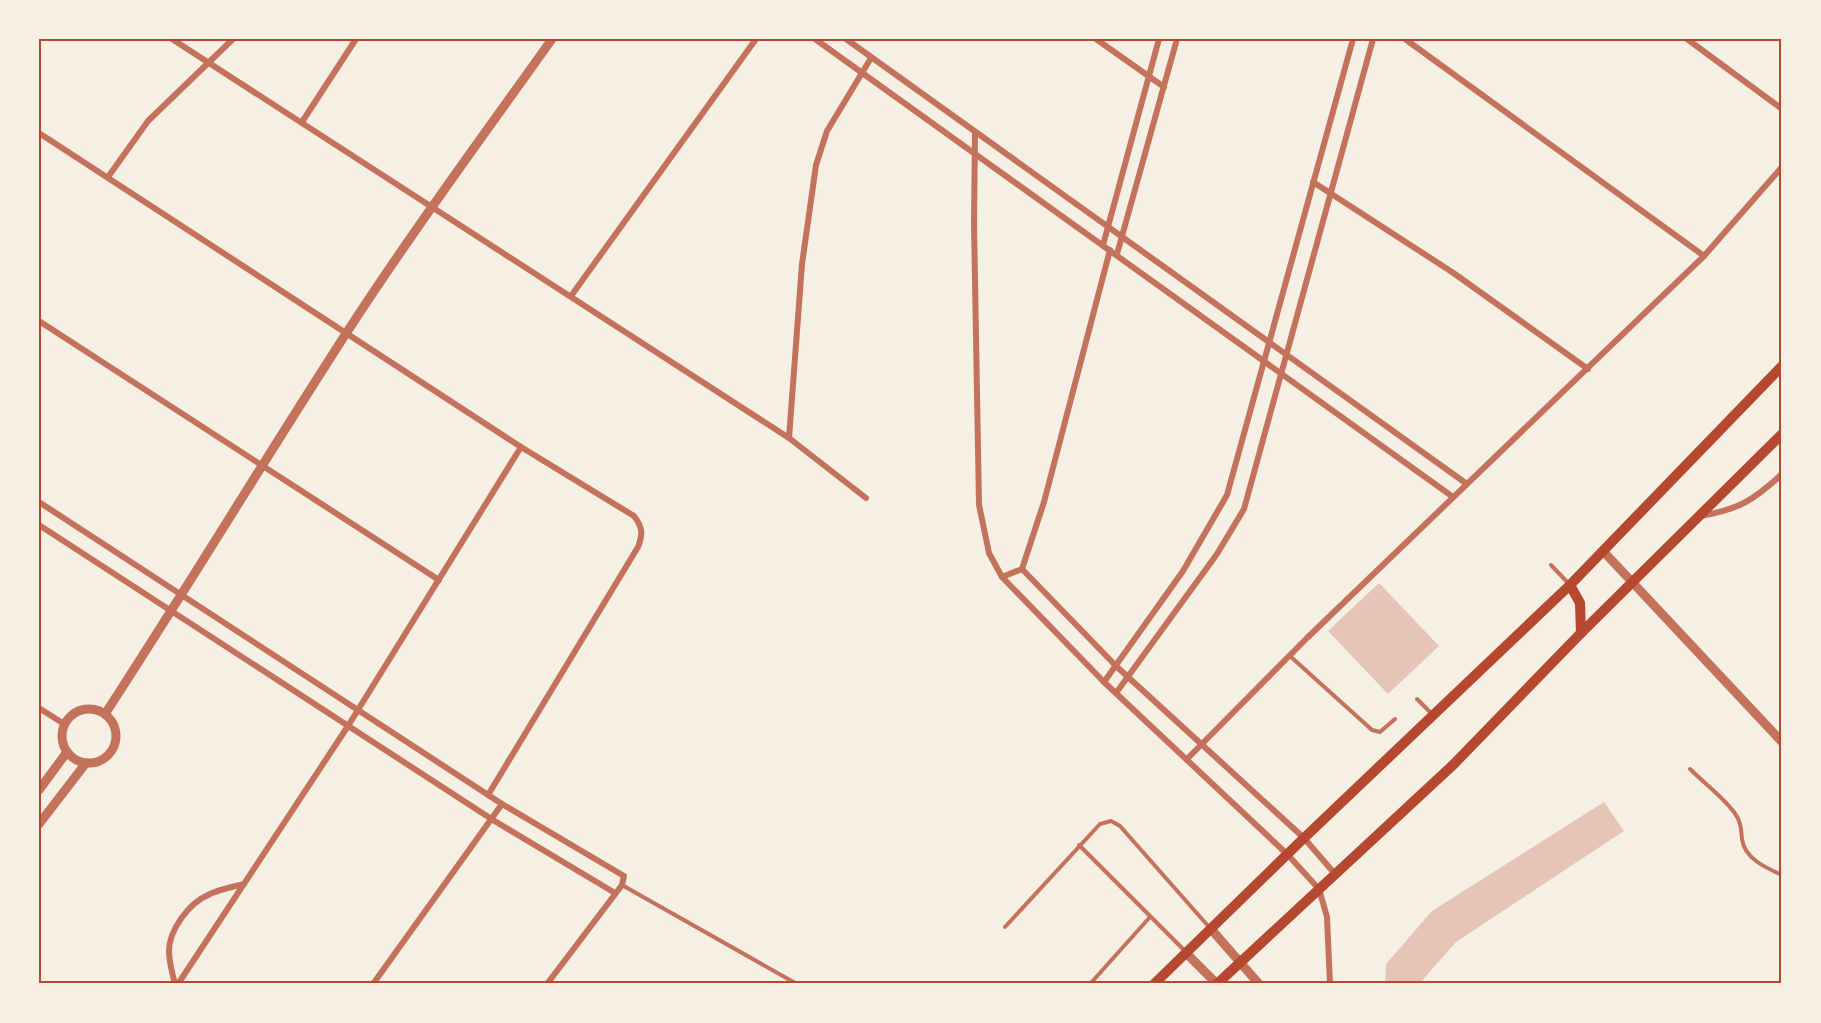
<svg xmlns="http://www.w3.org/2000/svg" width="1821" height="1023" viewBox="0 0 1821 1023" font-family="Manrope,sans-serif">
<rect width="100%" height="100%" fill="#f6efe4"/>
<!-- building -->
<g fill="#e6c5b7">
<path d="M 1379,583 L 1439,646 L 1388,694 L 1328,631 Z"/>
<path d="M 1604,802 L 1624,831 L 1456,942 L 1419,984 L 1385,984 L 1386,964 L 1432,911 Z"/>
</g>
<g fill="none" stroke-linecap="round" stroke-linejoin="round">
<!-- service -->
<g stroke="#c5725c" stroke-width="4">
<path d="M 1551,565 L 1570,585"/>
<path d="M 1290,656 L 1372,730 L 1380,732 L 1395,719"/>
<path d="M 1417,699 L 1433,715"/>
<path d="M 1690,769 C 1704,783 1722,796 1734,812 C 1741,821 1741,829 1742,839 C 1744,858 1766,868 1782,875"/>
<path d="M 1079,845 L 1185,951"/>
<path d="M 622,885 L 797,984"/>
<path d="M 1005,927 L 1100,824 L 1111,821 L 1120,826 L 1209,927"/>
<path d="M 1090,984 L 1150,917"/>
</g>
<!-- minor -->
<g stroke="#c5725c" stroke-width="6">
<path d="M 172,39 L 789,438 L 866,498"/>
<path d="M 815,39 L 1453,497"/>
<path d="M 846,39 L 1467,484"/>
<path d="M 1096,39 L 1164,87"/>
<path d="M 1405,39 L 1704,256"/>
<path d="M 1687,39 L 1782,109"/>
<path d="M 302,122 L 356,39"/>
<path d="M 39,133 L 521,447 L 634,516 C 643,528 643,534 638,547 L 488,795"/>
<path d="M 975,133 L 974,224 L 979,505 L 989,553 L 1002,577 L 1104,682 L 1287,854 L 1319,889 L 1327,917 L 1330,984"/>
<path d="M 108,177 L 148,121 L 233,39"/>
<path d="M 1313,182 L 1452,272 L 1588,369"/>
<path d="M 1103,245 L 1159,39"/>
<path d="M 1117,254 L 1177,39"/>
<path d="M 571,296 L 756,39"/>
<path d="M 39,321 L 439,580"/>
<path d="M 789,438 L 802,264 L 816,165 L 827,131 L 871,58"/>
<path d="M 39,502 L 502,804 L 624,876 L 622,885 L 547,984"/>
<path d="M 1700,516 C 1738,510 1754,500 1782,474"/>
<path d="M 39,525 L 493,820 L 615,893"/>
<path d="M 1022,569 L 1116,666 L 1304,838 L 1335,874"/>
<path d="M 1022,569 L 1044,502 L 1110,250"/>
<path d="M 1002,577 L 1022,569"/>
<path d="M 1104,682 L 1183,571 L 1227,495 L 1353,39"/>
<path d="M 1116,693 L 1217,554 L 1244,509 L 1373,39"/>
<path d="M 39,708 L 64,724"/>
<path d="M 1188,758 L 1307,638 L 1704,256 L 1782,167"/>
<path d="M 175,984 C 172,973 169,962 169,951 C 169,930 189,903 208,895 C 219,889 233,887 244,884"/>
<path d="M 178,984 L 348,726 L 521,447"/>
<path d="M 373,984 L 502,804"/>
</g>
<!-- tertiary -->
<g stroke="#c5725c" stroke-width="9">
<path d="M 1603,551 L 1782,742"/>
<circle cx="89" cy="736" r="27"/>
<path d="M 105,714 C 187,588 265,459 347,332 C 412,232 483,136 552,39"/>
<path d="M 39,790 L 67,752"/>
<path d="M 39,824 L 86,763"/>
<path d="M 1211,929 L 1259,984"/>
<path d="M 1186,953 L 1217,984"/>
</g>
<!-- primary -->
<g stroke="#b5482f" stroke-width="10">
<path d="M 1570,585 L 1580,603 L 1581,633"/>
<path d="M 1154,984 L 1304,838 L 1570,585 L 1782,366"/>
<path d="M 1217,984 L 1454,764 L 1581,633 L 1782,434"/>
</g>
</g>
<!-- border -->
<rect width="1821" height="1023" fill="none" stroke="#f6efe4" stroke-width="81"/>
<rect x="40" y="40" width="1740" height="942" fill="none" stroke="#b5482f" stroke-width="2"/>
</svg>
